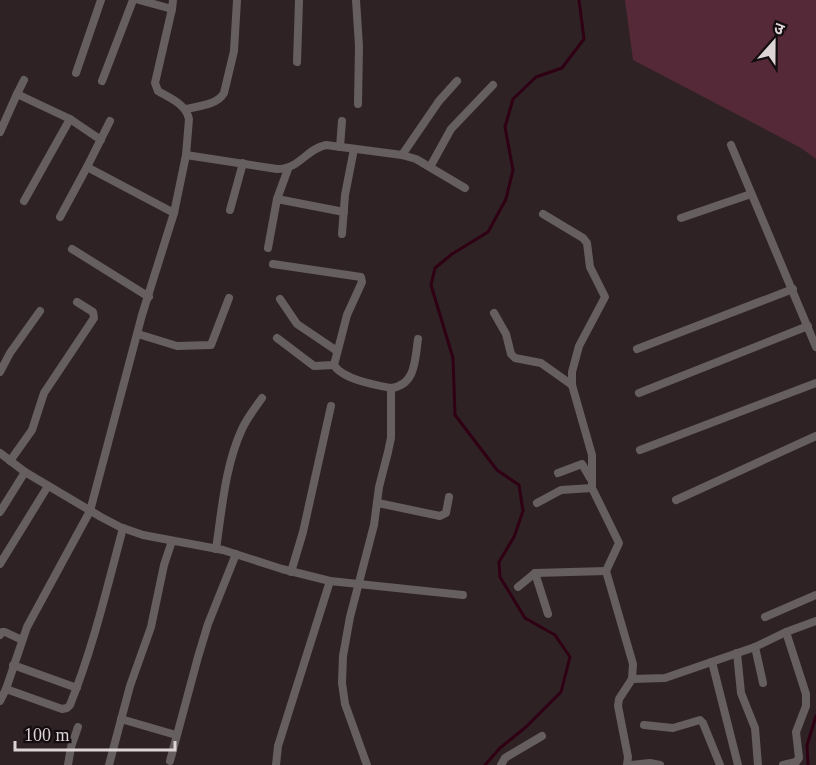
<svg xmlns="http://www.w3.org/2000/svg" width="816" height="765" viewBox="0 0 816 765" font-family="'Times New Roman','Noto Sans Devanagari',serif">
<rect width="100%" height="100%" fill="#2f2225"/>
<!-- green -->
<path fill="#552937" d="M 625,0 L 816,0 L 816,159 L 801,148 L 633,60 Z"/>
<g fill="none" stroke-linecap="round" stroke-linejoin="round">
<!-- stream -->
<g stroke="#2f0013" stroke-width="3">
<path d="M 485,765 L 500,748 L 526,727 L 561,692 L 570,657 L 555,635 L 525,618 L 500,577 L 499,562 L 514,537 L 523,511 L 519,485 L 497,470 L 455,415 L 453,358 L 431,285 L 435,268 L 452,254 L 488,232 L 506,199 L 513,170 L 505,127 L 513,99 L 536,77 L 562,68 L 584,39 L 579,0"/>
<path d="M 808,765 L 807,745 L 816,716"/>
</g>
<!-- street -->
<g stroke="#655f60" stroke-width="8">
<path d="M 356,0 L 359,46 L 358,104"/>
<path d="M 172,9 L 173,0"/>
<path d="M 297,62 L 299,0"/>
<path d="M 76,73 L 101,0"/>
<path d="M 24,80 L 17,94 L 70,119 L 101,140"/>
<path d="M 102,81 L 133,0"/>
<path d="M 186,109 C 199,106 217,105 224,93 L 234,51 L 237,0"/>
<path d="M 110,121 L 87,167 L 174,213"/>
<path d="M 0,132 L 17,94"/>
<path d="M 731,145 L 816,347"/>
<path d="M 340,147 L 342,121"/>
<path d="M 186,155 L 277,169 C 300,169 306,149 326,145 L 402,155 L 416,159 L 465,188"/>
<path d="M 402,155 L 439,101 L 457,81"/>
<path d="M 430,167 L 451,129 L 493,85"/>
<path d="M 277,199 L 344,212"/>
<path d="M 24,201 L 70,119"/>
<path d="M 230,210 L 243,163"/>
<path d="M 543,214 L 583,238 L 587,243 L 590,267 L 605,297 L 579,346 L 572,372 L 572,385 L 592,455 L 592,488 L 619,543 L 606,571 L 633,664 L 632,679 L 619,699 L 618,706 L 628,757 L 627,765"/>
<path d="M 60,217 L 87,167"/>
<path d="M 681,218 L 751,194"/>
<path d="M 342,234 L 345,195 L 354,149"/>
<path d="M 268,248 L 277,199 L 288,169"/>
<path d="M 72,249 L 149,297"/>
<path d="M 273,264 L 361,277 L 362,282 L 347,315 L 334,365 C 342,379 375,385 391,388 L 391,438 L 388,452 L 379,487 L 374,525 L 350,617 L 343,656 L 342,683 L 345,704 L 367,765"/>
<path d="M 280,299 L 297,324 L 337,351"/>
<path d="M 494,313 L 506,334 L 511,354 L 515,358 L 541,363 L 572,385"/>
<path d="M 138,334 L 177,346 L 211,345 L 229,298"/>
<path d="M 277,338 L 314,366 L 334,365"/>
<path d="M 637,349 L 793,289"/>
<path d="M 0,372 L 10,353 L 40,311"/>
<path d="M 391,388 C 416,385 415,359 418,339"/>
<path d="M 639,393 L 808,326"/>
<path d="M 640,450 L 816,383"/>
<path d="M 0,453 L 25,472 L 101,517 L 120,527 L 143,535 L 223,550 L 282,569 L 330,581 L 463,595"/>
<path d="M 10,461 L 32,430 L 44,393 L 94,318 L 93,312 L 77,302"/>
<path d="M 558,473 L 582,464 L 590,478"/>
<path d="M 676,500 L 816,436"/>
<path d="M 378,503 L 440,516 L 446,513 L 449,497"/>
<path d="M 537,503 L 561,490 L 592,488"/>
<path d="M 0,512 L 25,472"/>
<path d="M 216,549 C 222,509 225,466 242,429 C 247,418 255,408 262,398"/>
<path d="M 0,564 L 48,486"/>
<path d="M 291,572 L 303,532 L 331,406"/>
<path d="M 535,573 L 548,614"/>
<path d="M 518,587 L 535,573 L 606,571"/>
<path d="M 765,617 L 816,595"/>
<path d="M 0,635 L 2,632 L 5,632 L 22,640"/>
<path d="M 755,647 L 763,683"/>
<path d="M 737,653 L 741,693 L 755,728 L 758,765"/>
<path d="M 712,662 L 738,765"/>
<path d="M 13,665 L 77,688"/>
<path d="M 632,679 L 665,678 L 755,647 L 786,632 L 816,621"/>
<path d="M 6,689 L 62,709 L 67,708 L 70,705 C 93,648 107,588 123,528"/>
<path d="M 0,701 L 6,689 L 27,627 L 90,511 L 142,315 L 174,213 L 186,155 L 189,119 C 186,104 170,98 158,91 L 155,83 L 172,9 L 139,0"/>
<path d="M 121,719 L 176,735"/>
<path d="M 644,725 L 673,728 L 700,720 L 703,723 L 720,765"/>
<path d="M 170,761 L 198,657 L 208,624 L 236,554"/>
<path d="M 68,765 L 71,747 L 78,727"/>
<path d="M 109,765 L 130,686 L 151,627 L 164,565 L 172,541"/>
<path d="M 276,765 L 278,746 L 330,581"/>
<path d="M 501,765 L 505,758 L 542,736"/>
<path d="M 631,765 L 650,763 L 660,765"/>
<path d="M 783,765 L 796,762 L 799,758 L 796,732 L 806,706 L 806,694 L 786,632"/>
</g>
</g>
<!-- north arrow -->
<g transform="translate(774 42) rotate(21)" stroke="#130d0f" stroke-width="4.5" paint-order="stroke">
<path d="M0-4.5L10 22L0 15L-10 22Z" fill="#ddd4d6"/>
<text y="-9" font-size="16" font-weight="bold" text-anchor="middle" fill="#ddd4d6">उ</text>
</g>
<!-- scale -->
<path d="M15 741v9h160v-9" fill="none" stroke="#ddd4d6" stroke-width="3"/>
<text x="24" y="741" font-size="18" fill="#ddd4d6" stroke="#130d0f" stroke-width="4.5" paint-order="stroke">100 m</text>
</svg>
